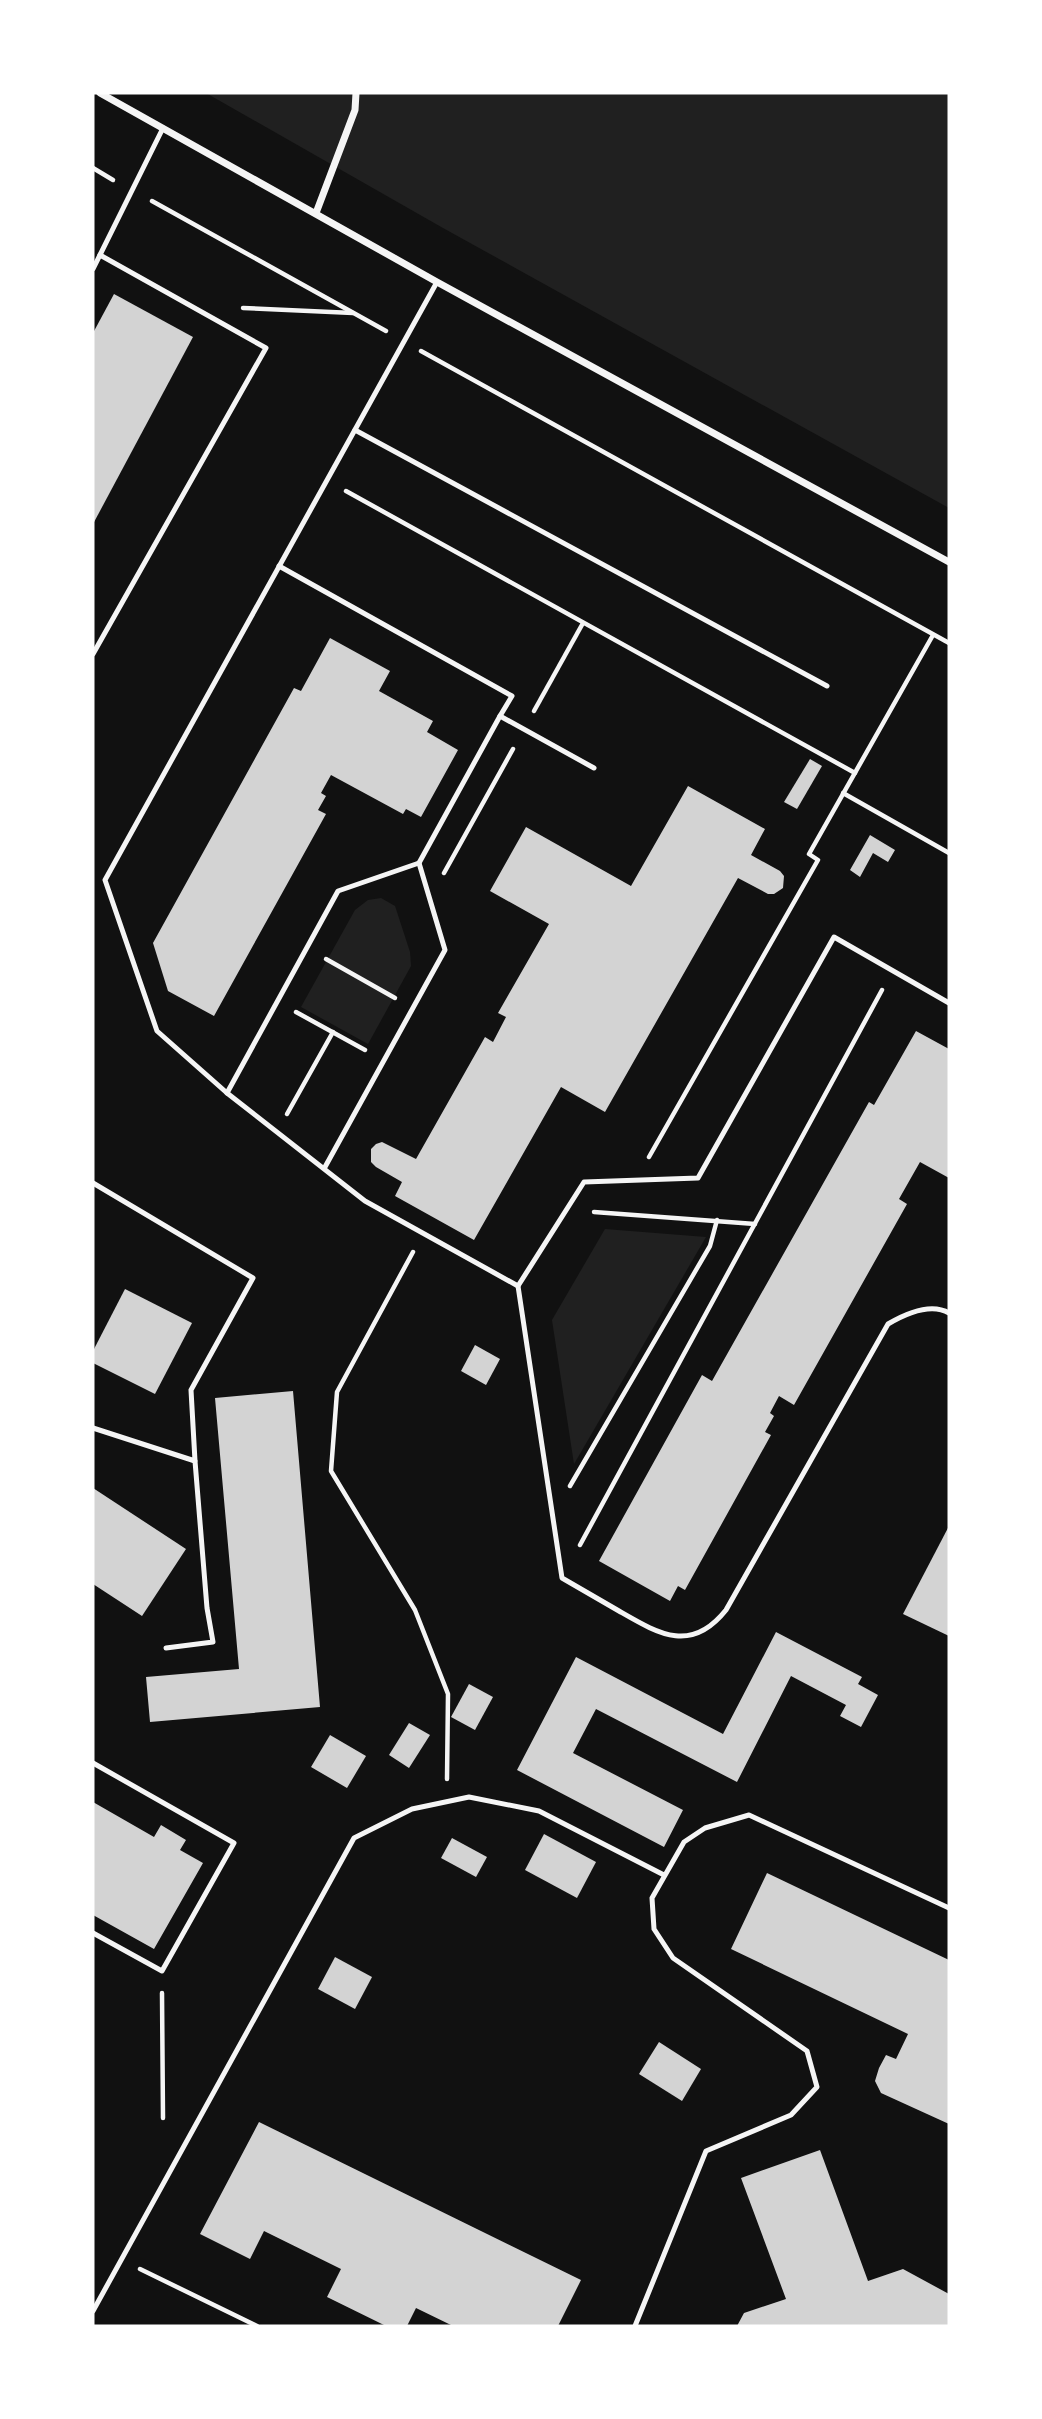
<svg xmlns="http://www.w3.org/2000/svg" width="1042" height="2419" viewBox="0 0 1042 2419" font-family="Georgia,serif">
<rect width="100%" height="100%" fill="#111"/>
<!-- green -->
<g fill="#202020">
<path d="M 206,93 L 949,93 L 949,508 L 443,228 Z"/>
<path d="M 381,898 L 395,906 L 410,952 L 411,966 L 368,1044 L 301,1007 L 355,910 L 368,900 Z"/>
<path d="M 605,1229 L 706,1237 L 574,1464 L 552,1320 Z"/>
</g>
<!-- building -->
<g fill="#d3d3d3">
<path d="M 114,294 L 193,337 L 93,524 L 93,333 Z"/>
<path d="M 330,638 L 390,671 L 379,691 L 433,721 L 427,732 L 458,750 L 421,817 L 406,809 L 403,814 L 331,775 L 321,793 L 326,796 L 318,810 L 326,814 L 214,1016 L 168,991 L 153,943 L 294,688 L 301,691 Z"/>
<path d="M 810,759 L 822,766 L 797,809 L 784,802 Z"/>
<path d="M 688,786 L 765,829 L 751,855 L 780,871 L 784,876 L 783,888 L 774,894 L 768,894 L 738,878 L 605,1112 L 561,1087 L 474,1240 L 395,1196 L 402,1182 L 376,1167 L 371,1162 L 371,1149 L 376,1144 L 382,1142 L 416,1159 L 485,1037 L 493,1042 L 506,1017 L 498,1013 L 549,924 L 490,891 L 526,827 L 631,886 Z"/>
<path d="M 870,835 L 895,850 L 888,862 L 873,853 L 860,877 L 850,870 Z"/>
<path d="M 916,1031 L 949,1049 L 949,1178 L 920,1162 L 899,1199 L 907,1204 L 794,1405 L 779,1396 L 770,1413 L 774,1416 L 765,1432 L 771,1435 L 685,1590 L 678,1586 L 670,1601 L 599,1561 L 702,1375 L 712,1381 L 869,1102 L 874,1105 Z"/>
<path d="M 125,1289 L 192,1323 L 155,1394 L 93,1363 L 93,1351 Z"/>
<path d="M 475,1345 L 500,1359 L 486,1385 L 461,1371 Z"/>
<path d="M 293,1391 L 320,1707 L 150,1722 L 146,1677 L 239,1669 L 215,1398 Z"/>
<path d="M 93,1488 L 186,1549 L 142,1616 L 93,1584 Z"/>
<path d="M 949,1526 L 949,1636 L 903,1614 Z"/>
<path d="M 776,1632 L 862,1677 L 858,1684 L 878,1695 L 861,1727 L 840,1716 L 846,1705 L 791,1676 L 737,1782 L 596,1709 L 573,1753 L 683,1810 L 664,1847 L 517,1770 L 576,1657 L 723,1734 Z"/>
<path d="M 469,1684 L 493,1697 L 475,1730 L 451,1717 Z"/>
<path d="M 409,1723 L 430,1735 L 409,1768 L 389,1755 Z"/>
<path d="M 330,1735 L 366,1756 L 347,1788 L 311,1767 Z"/>
<path d="M 93,1802 L 154,1837 L 161,1825 L 186,1840 L 180,1850 L 203,1863 L 154,1949 L 93,1915 Z"/>
<path d="M 544,1834 L 596,1862 L 577,1898 L 525,1870 Z"/>
<path d="M 452,1838 L 487,1857 L 476,1877 L 441,1858 Z"/>
<path d="M 767,1873 L 949,1960 L 949,2124 L 881,2093 L 875,2081 L 879,2068 L 886,2055 L 896,2059 L 908,2034 L 731,1949 Z"/>
<path d="M 335,1957 L 372,1977 L 355,2009 L 318,1989 Z"/>
<path d="M 659,2042 L 701,2069 L 682,2101 L 639,2074 Z"/>
<path d="M 259,2122 L 581,2280 L 558,2326 L 453,2326 L 416,2308 L 407,2326 L 386,2326 L 327,2297 L 341,2269 L 264,2231 L 250,2259 L 200,2234 Z"/>
<path d="M 820,2150 L 868,2281 L 903,2269 L 949,2294 L 949,2326 L 737,2326 L 744,2313 L 786,2299 L 741,2178 Z"/>
</g>
<g fill="none" stroke-linecap="round" stroke-linejoin="round">
<!-- path -->
<g stroke="#f5f5f5" stroke-width="4.5">
<path d="M 93,168 L 113,180"/>
<path d="M 152,201 L 386,331"/>
<path d="M 243,308 L 353,313"/>
<path d="M 421,351 L 949,643"/>
<path d="M 346,491 L 855,773"/>
<path d="M 534,711 L 583,623"/>
<path d="M 843,793 L 949,853"/>
<path d="M 444,873 L 513,749"/>
<path d="M 326,959 L 395,998"/>
<path d="M 296,1012 L 365,1050"/>
<path d="M 287,1114 L 333,1032"/>
<path d="M 649,1157 L 818,860 L 809,854 L 933,635"/>
<path d="M 594,1212 L 755,1224"/>
<path d="M 413,1252 L 337,1392 L 331,1471 L 415,1610 L 448,1694 L 447,1779"/>
<path d="M 570,1486 L 710,1246 L 717,1220"/>
<path d="M 580,1545 L 882,990"/>
<path d="M 162,1993 L 163,2118"/>
<path d="M 140,2269 L 257,2326"/>
</g>
<!-- service -->
<g stroke="#f5f5f5" stroke-width="5">
<path d="M 93,269 L 163,128"/>
<path d="M 437,282 L 105,880 L 157,1031 L 227,1093 L 365,1201 L 518,1286"/>
<path d="M 355,430 L 827,686"/>
<path d="M 279,566 L 512,696 L 500,716"/>
<path d="M 93,654 L 266,348 L 100,255"/>
<path d="M 949,1003 L 834,937 L 698,1178 L 584,1182 L 518,1286 L 562,1578 C 581,1589 600,1600 619,1611 C 659,1634 691,1654 726,1610 L 888,1324 C 905,1314 930,1302 949,1313"/>
<path d="M 227,1093 L 338,891 L 419,863 L 500,716 L 594,768"/>
<path d="M 325,1167 L 445,950 L 419,863"/>
<path d="M 93,1183 L 253,1278 L 191,1390 L 195,1461 L 93,1428"/>
<path d="M 166,1648 L 213,1642 L 207,1608 L 195,1461"/>
<path d="M 93,1763 L 234,1843 L 162,1971 L 93,1933"/>
<path d="M 93,2311 L 354,1838 L 412,1809 L 469,1797 L 539,1811 L 664,1875"/>
<path d="M 635,2326 L 706,2151 L 791,2115 L 817,2087 L 807,2051 L 673,1958 L 654,1929 L 652,1898 L 684,1842 L 705,1828 L 749,1815 L 949,1908"/>
</g>
<!-- minor -->
<g stroke="#f5f5f5" stroke-width="7">
<path d="M 100,93 L 437,282 L 949,562"/>
<path d="M 316,213 L 355,110 L 356,93"/>
</g>
</g>
<!-- border -->
<rect width="1042" height="2419" fill="none" stroke="#ffffff" stroke-width="189"/>
</svg>
